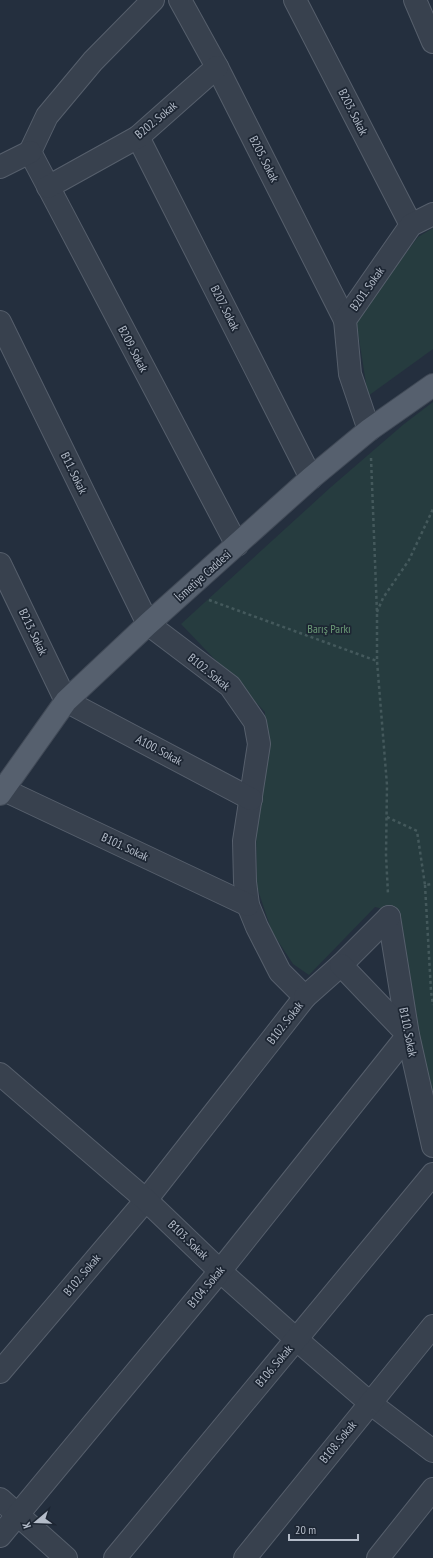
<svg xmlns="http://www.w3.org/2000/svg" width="433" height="1558" viewBox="0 0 433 1558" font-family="'PT Sans Narrow',sans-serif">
<rect width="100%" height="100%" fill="#242f3e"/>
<!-- green -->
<g fill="#263c3f">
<path d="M 433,228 L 433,349 L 368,396 L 356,320 L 418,237 Z"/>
<path d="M 433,402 L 433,1117 L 400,913 L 375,907 L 309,975 L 293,964 L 272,932 L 257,887 L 256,829 L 265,769 L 265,712 L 181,624 L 331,487 L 404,424 Z"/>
</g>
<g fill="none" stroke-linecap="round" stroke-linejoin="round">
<!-- minor casing -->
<g stroke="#565f6c" stroke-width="24">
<g id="minor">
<path d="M 180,0 L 217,67 L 345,320"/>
<path d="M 295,0 L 411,225"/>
<path d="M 415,0 L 433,42"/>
<path d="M 138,137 L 311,478"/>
<path d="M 30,152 L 237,545"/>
<path d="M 30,152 L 47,116 L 93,61 L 153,0"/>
<path d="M 0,167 L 30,152"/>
<path d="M 48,187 L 138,137 L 217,67"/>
<path d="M 0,322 L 148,624 L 230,686 L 255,722 L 259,744 L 244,841 L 245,882 L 248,905 L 257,927 L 280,972 L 305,997 L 146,1200 L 0,1372"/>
<path d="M 369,430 L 350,374 L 345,320 L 411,225 L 433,214"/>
<path d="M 0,564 L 66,701 L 251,799"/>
<path d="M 0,785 L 2,789 L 248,905"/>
<path d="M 389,917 L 408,1035 L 433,1146"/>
<path d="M 305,997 L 341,965 L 389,917"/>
<path d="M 0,1074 L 146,1200 L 220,1271 L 296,1339 L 370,1403 L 433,1451"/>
<path d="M 0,1499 L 66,1558"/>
<path d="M 0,1536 L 220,1271 L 408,1035 L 341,965"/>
<path d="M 115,1558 L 433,1174"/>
<path d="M 245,1558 L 433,1326"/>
<path d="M 378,1558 L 433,1489"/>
</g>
</g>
<!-- major casing -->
<g stroke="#414a57" stroke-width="24">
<path id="major" d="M 0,794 L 66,701 L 148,624 L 311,478 L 369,430 L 433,385"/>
</g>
<!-- path -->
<g stroke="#44595c" stroke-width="2.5" stroke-dasharray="3 3" stroke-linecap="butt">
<path d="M 371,458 L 377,613 L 377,661 L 387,785 L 386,855 L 388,894"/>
<path d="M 209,600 L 377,661"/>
<path d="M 377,612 L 383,598 L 409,560 L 433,509"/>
<path d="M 387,817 L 417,831 L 425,885 L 433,884"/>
<path d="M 425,885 L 431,991 L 433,1005"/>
</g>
<!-- minor -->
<use href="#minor" stroke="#38414e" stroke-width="22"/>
<!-- major -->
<use href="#major" stroke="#56606e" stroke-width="22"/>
</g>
<g text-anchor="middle" stroke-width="3.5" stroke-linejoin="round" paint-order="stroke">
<!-- street labels -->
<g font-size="12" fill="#b4bcc9" stroke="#1d2633">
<text transform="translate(353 112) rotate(63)" y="4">B203. Sokak</text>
<text transform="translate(156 120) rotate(-40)" y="4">B202. Sokak</text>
<text transform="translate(264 159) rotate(63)" y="4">B205. Sokak</text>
<text transform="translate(367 289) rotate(-55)" y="4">B201. Sokak</text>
<text transform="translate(225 308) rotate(63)" y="4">B207. Sokak</text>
<text transform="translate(133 349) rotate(62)" y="4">B209. Sokak</text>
<text transform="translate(74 473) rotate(64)" y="4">B11. Sokak</text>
<text transform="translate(203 576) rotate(-42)" y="4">İsmetiye Caddesi</text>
<text transform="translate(33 632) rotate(64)" y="4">B213. Sokak</text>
<text transform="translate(209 672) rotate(39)" y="4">B102. Sokak</text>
<text transform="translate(159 750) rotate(28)" y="4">A100. Sokak</text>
<text transform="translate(125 847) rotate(25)" y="4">B101. Sokak</text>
<text transform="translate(285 1023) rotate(-52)" y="4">B102. Sokak</text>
<text transform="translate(408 1032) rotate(79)" y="4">B110. Sokak</text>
<text transform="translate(188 1240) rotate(44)" y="4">B103. Sokak</text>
<text transform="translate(82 1275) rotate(-50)" y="4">B102. Sokak</text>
<text transform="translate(206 1287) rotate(-50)" y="4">B104. Sokak</text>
<text transform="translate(274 1366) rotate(-50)" y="4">B106. Sokak</text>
<text transform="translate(338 1442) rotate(-51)" y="4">B108. Sokak</text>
</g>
<!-- park labels -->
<g font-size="12" fill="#6b9a76" stroke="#1d2633">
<text x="329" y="633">Barış Parkı</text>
</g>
</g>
<!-- north arrow -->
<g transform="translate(36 1522) rotate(251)" stroke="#1d2633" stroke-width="3" paint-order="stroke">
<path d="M0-3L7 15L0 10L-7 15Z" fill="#b4bcc9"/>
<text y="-6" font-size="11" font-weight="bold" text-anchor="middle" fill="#b4bcc9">K</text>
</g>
<!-- scale -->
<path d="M289 1534v6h69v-6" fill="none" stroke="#b4bcc9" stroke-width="2"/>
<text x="295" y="1534" font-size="12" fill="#b4bcc9" stroke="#1d2633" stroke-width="3" paint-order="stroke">20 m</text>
</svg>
